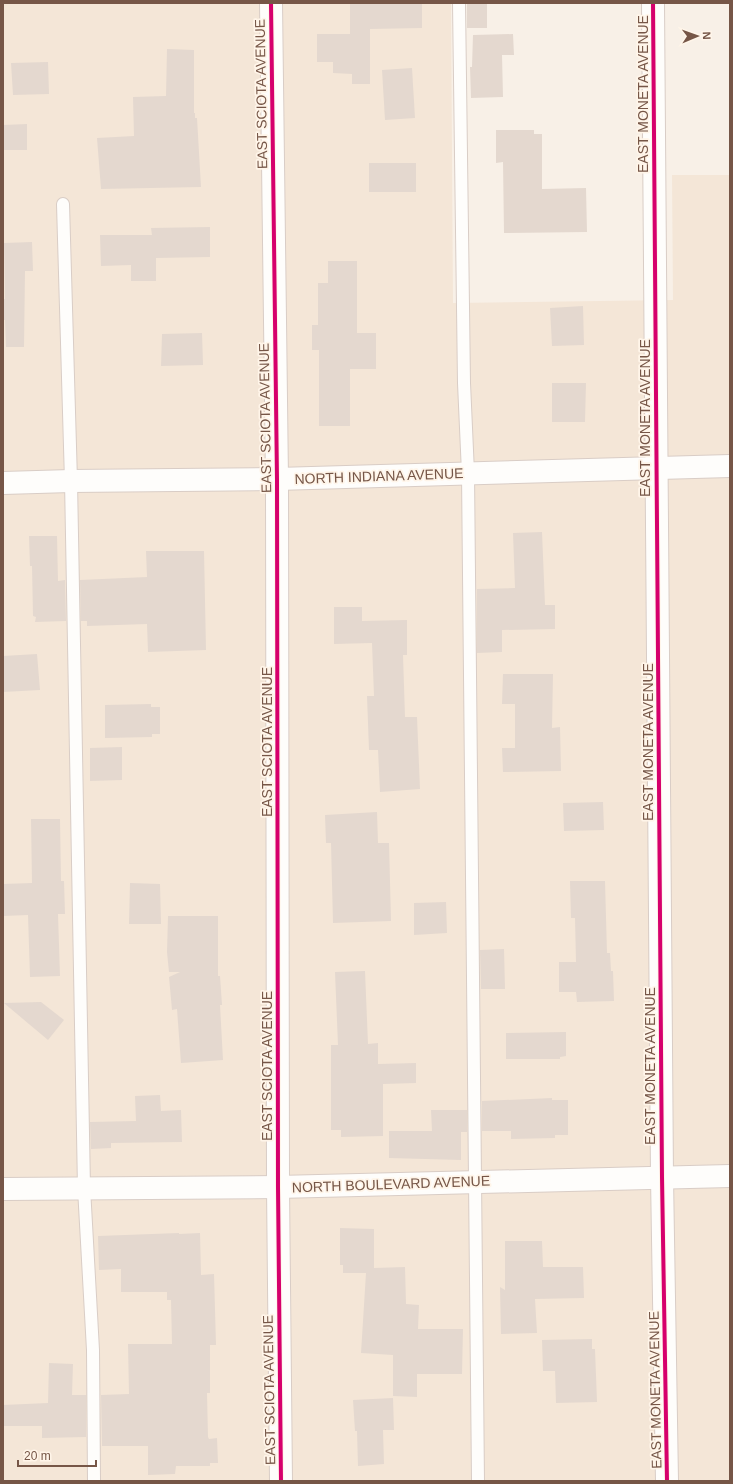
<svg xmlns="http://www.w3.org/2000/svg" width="733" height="1484" viewBox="0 0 733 1484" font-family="Helvetica,sans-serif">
<rect width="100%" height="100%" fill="#f8f0e7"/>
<!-- residential -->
<path fill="#f4e6d7" d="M 3,3 L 451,3 L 453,303 L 673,300 L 672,175 L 730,175 L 730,1481 L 3,1481 Z"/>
<!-- building -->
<g fill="#e4d8cf">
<path d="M 350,3 L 422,3 L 422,28 L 370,29 L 370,84 L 352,84 L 352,74 L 333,73 L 333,62 L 317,62 L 317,34 L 350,34 Z"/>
<rect x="467" y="3" width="20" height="25"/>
<path d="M 513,34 L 514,55 L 502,55 L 503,97 L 471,98 L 470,67 L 472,67 L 473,35 Z"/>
<path d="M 167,49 L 194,50 L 194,113 L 195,113 L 195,118 L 197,118 L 201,187 L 101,189 L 97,138 L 134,136 L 133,97 L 166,96 Z"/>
<path d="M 48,62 L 49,94 L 13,95 L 11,63 Z"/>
<path d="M 412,68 L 415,118 L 385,120 L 382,70 Z"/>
<path d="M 27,124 L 27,150 L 3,150 L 3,125 Z"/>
<path d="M 496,130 L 534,130 L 534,134 L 542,134 L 542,189 L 586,188 L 587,232 L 504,233 L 503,162 L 496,163 Z"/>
<rect x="369" y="163" width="47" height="29"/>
<path d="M 210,227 L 210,257 L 156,258 L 156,281 L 131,281 L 131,265 L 101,266 L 100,235 L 152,235 L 151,228 Z"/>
<path d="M 32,242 L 33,271 L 25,271 L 24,347 L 6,347 L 5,320 L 3,320 L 3,299 L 5,299 L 4,243 Z"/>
<path d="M 328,261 L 357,261 L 357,333 L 376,333 L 376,369 L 350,369 L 350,426 L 319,426 L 319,350 L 312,350 L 312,325 L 318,325 L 318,283 L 328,283 Z"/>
<path d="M 583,306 L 584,345 L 552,346 L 550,308 Z"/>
<path d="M 202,333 L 203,365 L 161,366 L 162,334 Z"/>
<path d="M 552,383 L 586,383 L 585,422 L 552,422 Z"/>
<path d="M 542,532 L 545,605 L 555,605 L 555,629 L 502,630 L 502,652 L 477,653 L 477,589 L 515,588 L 513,533 Z"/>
<path d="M 29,536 L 57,536 L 58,581 L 65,580 L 66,621 L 35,622 L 36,617 L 33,616 L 32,566 L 30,566 Z"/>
<path d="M 146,551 L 204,551 L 206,650 L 148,652 L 147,624 L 87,626 L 87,621 L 81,621 L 80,580 L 147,577 Z"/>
<path d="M 334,607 L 362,607 L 362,621 L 407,620 L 407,655 L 403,655 L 405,717 L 417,717 L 420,789 L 380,792 L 378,750 L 369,750 L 367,696 L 374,696 L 372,643 L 334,644 Z"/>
<path d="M 37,654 L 40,690 L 3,692 L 3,656 Z"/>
<path d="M 503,674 L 553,674 L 552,728 L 560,727 L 561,771 L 503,772 L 502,748 L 515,748 L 515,704 L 502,704 Z"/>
<path d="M 151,704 L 151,707 L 160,707 L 160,734 L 152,734 L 152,737 L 105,738 L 105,705 Z"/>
<path d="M 122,747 L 122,780 L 90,781 L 90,748 Z"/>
<path d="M 603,802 L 604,830 L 564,831 L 563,803 Z"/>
<path d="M 377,812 L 378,843 L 389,843 L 391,921 L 333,923 L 331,843 L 326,843 L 325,815 Z"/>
<path d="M 31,819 L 60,819 L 61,881 L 64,881 L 65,914 L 58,914 L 60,976 L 30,977 L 28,915 L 3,916 L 3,884 L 32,883 Z"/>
<path d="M 570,881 L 605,881 L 607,953 L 610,953 L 611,971 L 613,971 L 614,1001 L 577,1002 L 576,992 L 559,992 L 559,962 L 576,962 L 575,918 L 571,918 Z"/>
<path d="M 130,883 L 160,884 L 161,924 L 129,924 Z"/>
<path d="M 446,902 L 447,933 L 414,935 L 414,903 Z"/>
<path d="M 168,916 L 218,916 L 218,976 L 220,976 L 222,1005 L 220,1005 L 223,1060 L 181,1063 L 177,1009 L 172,1010 L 169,977 L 180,972 L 169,972 L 167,952 Z"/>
<path d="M 504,949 L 505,989 L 481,989 L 480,950 Z"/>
<path d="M 365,971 L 368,1044 L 378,1043 L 378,1064 L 416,1063 L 416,1083 L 383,1084 L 383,1136 L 341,1137 L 341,1130 L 331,1130 L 331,1045 L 338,1045 L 335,972 Z"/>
<path d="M 41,1002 L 64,1020 L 48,1040 L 4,1003 Z"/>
<path d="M 566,1032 L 566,1056 L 560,1057 L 560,1059 L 506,1059 L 506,1033 Z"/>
<path d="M 160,1095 L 161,1111 L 181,1110 L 182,1142 L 111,1143 L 111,1148 L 91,1149 L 90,1122 L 136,1121 L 135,1096 Z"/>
<path d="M 552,1098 L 552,1100 L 568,1100 L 568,1135 L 555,1135 L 555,1138 L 511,1139 L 511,1131 L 482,1131 L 482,1101 Z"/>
<path d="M 431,1110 L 467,1110 L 467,1132 L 461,1132 L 461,1160 L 389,1158 L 389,1131 L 432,1131 Z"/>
<path d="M 340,1228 L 374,1229 L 374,1268 L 405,1267 L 406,1304 L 419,1305 L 418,1329 L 463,1329 L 462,1374 L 417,1374 L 417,1397 L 393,1396 L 393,1355 L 361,1353 L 366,1273 L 343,1273 L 343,1265 L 340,1265 Z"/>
<path d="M 179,1233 L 179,1234 L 200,1233 L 201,1275 L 214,1274 L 216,1345 L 210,1345 L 210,1393 L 207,1393 L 208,1437 L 209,1439 L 217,1438 L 218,1463 L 210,1463 L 210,1466 L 176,1466 L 175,1474 L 148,1475 L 148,1446 L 102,1446 L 101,1395 L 129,1394 L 128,1344 L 172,1344 L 171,1300 L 167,1300 L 167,1292 L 121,1292 L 121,1269 L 99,1270 L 98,1236 Z"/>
<path d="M 505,1241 L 542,1241 L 543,1267 L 583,1267 L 584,1298 L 535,1299 L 537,1333 L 501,1334 L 500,1287 L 505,1290 Z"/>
<path d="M 592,1339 L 592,1349 L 595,1349 L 597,1402 L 556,1403 L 555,1371 L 543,1371 L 542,1340 Z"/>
<path d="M 49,1363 L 73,1364 L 72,1395 L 86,1395 L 86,1437 L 42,1438 L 42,1426 L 3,1426 L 3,1405 L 48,1403 Z"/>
<path d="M 393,1398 L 394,1430 L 383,1430 L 384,1464 L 358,1466 L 357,1431 L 355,1431 L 353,1400 Z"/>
</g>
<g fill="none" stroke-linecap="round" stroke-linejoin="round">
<!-- lane casing -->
<g stroke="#d9cdc6" stroke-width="14">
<g id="lane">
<path d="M 459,3 L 464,383 L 468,473 L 478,1481"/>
<path d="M 63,204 L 71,481 L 84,1188 L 93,1350 L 94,1481"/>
</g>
</g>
<!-- street casing -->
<g stroke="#d9cdc6" stroke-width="24">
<g id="street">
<path d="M 271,3 L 277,479 L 278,1187 L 281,1481"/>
<path d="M 653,3 L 662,1177 L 667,1481"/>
<path d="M 3,483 L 71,481 L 277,479 L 730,466"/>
<path d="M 3,1189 L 278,1187 L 730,1176"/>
</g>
</g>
<!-- lane -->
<use href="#lane" stroke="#fefdfb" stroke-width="12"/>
<!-- street -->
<use href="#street" stroke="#fefdfb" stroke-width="22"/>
<!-- cycleway casing -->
<g stroke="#fff5e9" stroke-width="6">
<g id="cycleway">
<path d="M 271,3 L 277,479 L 278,1187 L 281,1481"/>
<path d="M 653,3 L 662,1177 L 667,1481"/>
</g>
</g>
<!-- cycleway -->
<use href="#cycleway" stroke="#d6006c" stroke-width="4"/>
</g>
<g text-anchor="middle" stroke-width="3.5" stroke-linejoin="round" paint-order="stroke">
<!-- street labels -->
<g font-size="14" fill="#765647" stroke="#fff5e9">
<text transform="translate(261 94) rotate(-91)" y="5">EAST SCIOTA AVENUE</text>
<text transform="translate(643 94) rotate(-90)" y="5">EAST MONETA AVENUE</text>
<text transform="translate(265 418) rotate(-91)" y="5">EAST SCIOTA AVENUE</text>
<text transform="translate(645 418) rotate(-90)" y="5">EAST MONETA AVENUE</text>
<text transform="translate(379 476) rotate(-2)" y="5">NORTH INDIANA AVENUE</text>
<text transform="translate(267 742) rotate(-90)" y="5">EAST SCIOTA AVENUE</text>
<text transform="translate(648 742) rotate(-90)" y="5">EAST MONETA AVENUE</text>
<text transform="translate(267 1066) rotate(-90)" y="5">EAST SCIOTA AVENUE</text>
<text transform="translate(650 1066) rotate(-90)" y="5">EAST MONETA AVENUE</text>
<text transform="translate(391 1184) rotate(-2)" y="5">NORTH BOULEVARD AVENUE</text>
<text transform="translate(269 1390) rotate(-91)" y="5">EAST SCIOTA AVENUE</text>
<text transform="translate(655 1390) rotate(-91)" y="5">EAST MONETA AVENUE</text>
</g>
</g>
<!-- border -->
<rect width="733" height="1484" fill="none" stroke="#765647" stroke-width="8"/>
<!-- north arrow -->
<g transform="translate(697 36) rotate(88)" stroke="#fff5e9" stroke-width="3" paint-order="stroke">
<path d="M0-3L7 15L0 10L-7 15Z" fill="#765647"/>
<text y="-6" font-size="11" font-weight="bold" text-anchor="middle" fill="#765647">N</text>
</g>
<!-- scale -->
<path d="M18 1460v6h78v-6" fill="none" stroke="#765647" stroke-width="2"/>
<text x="24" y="1460" font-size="12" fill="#765647" stroke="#fff5e9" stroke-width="3" paint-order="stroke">20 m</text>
</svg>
